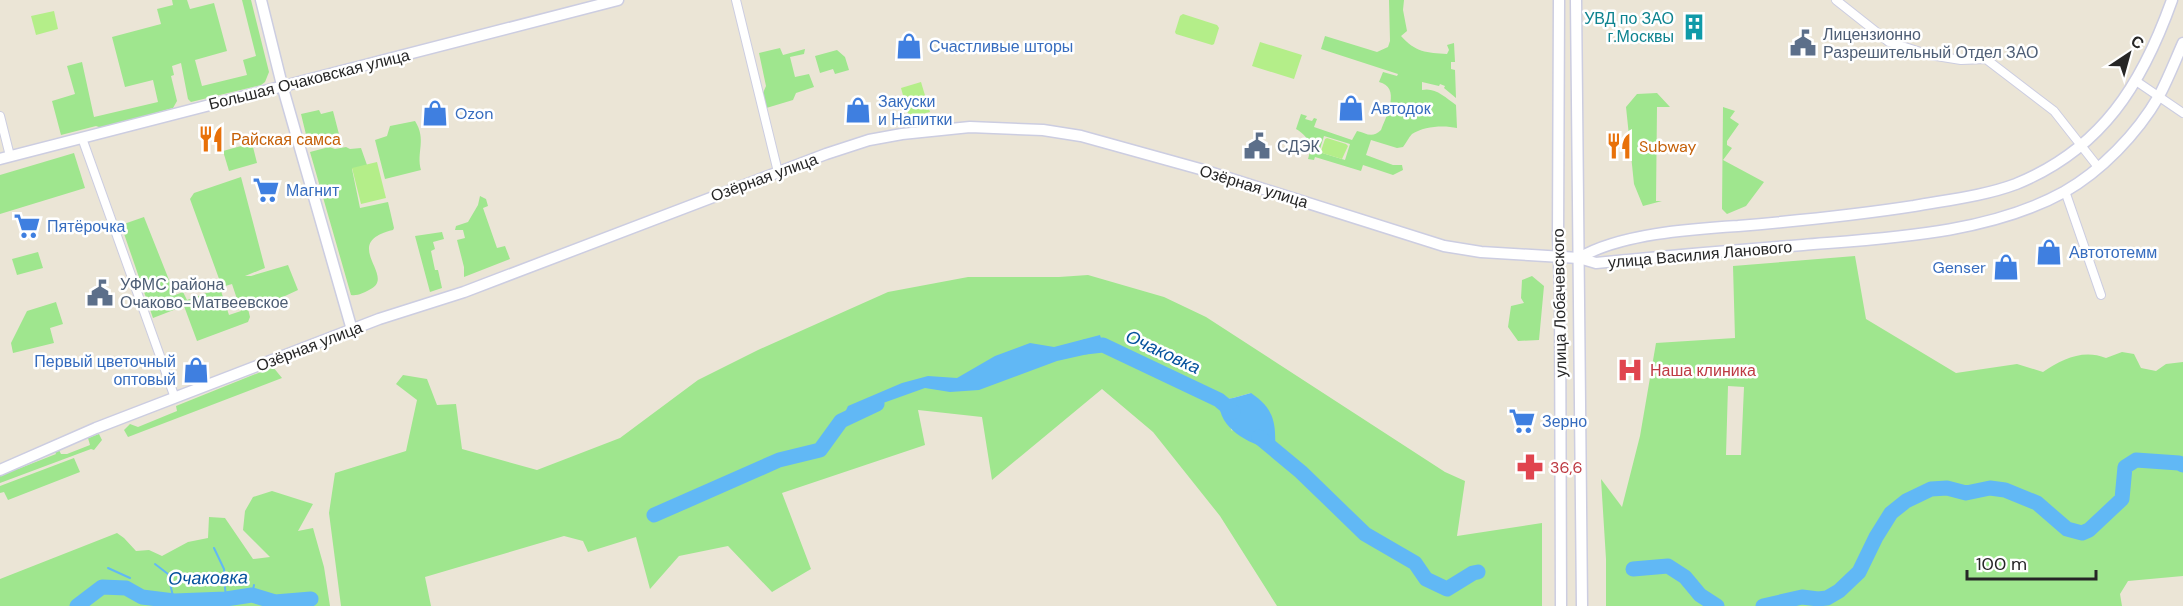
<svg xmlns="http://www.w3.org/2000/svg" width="2183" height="606" viewBox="0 0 2183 606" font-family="'DM Sans',sans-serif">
<rect width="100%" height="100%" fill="#ebe5d6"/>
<!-- green -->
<g fill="#9fe68e" fill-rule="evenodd">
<path d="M 172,0 L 187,0 L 190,9 L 214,3 L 227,51 L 195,60 L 202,86 L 247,75 L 243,60 L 256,56 L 242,0 L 251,0 L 269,72 L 265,82 L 261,85 L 191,102 L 188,99 L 181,63 L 172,66 L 174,75 L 171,76 L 177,101 L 173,108 L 102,128 L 96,126 L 61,135 L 52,101 L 75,94 L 67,66 L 82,62 L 94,117 L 158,102 L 153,80 L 125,87 L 112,37 L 161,24 L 157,9 L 173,5 Z"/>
<path d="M 1389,0 L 1404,0 L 1403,10 L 1407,31 L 1401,36 C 1415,52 1427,53 1447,54 L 1449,50 L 1447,45 L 1454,43 L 1455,62 L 1451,62 L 1451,69 L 1455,70 L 1456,98 L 1444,88 L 1445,86 L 1440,84 L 1439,86 L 1422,82 L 1422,90 C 1435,87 1445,97 1456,105 L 1457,128 C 1444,125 1424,126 1412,134 C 1409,137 1406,143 1403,147 L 1397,148 L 1371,140 L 1366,155 L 1393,165 L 1402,165 L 1403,170 L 1393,175 L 1363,165 L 1361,171 L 1315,157 L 1314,160 L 1308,159 C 1313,145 1308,136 1296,129 L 1301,114 L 1307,116 L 1305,119 L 1312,121 L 1314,118 L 1317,119 L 1314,127 L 1352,140 L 1357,131 C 1366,133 1372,139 1381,130 C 1387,115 1401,87 1379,82 L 1383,72 L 1397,76 L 1398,74 L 1321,49 L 1325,36 L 1377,52 L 1388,47 L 1390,41 ZM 1324,136 L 1350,144 L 1345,160 L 1319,152 Z"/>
<path d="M 780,48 L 783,55 L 805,49 L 804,54 L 790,57 L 795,77 L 809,74 L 814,87 L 796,93 L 793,100 L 763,109 L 760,100 L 766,86 L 759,53 Z"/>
<path d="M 837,50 L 845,57 L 849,70 L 835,74 L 833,69 L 820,73 L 815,56 Z"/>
<path d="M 1657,93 L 1670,107 L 1657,107 L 1656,201 L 1662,201 L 1643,206 L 1634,184 L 1626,107 L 1637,94 Z"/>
<path d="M 1723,107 L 1735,111 L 1730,118 L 1739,124 L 1727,141 L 1727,145 L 1732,148 L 1723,160 L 1764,182 L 1746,206 L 1727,214 L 1722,209 Z"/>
<path d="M 319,110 L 321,114 L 333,111 L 340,138 L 309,147 L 301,114 Z"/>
<path d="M 415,121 C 427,140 416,152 421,170 L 385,179 L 375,140 L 387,136 L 390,126 Z"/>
<path d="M 252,143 L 257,163 L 229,171 L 223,151 Z"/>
<path d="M 329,147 L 335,149 L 346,147 L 350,149 L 361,148 L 367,165 L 352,169 L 360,208 L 388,202 L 394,228 L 393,230 C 338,243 399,277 369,290 C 363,293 358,296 351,295 L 310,152 Z"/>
<path d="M 74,153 L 85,188 L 0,214 L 0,175 Z"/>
<path d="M 241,177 L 265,268 L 245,276 L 251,276 L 288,265 L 298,290 L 272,302 L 248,309 L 250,317 L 248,322 L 197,341 L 184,306 L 153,318 L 121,225 L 144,217 L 175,295 L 183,292 L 187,300 L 220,288 L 229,315 L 241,311 L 232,284 L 222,287 L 190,199 L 194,193 Z"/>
<path d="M 480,196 L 486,199 L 488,206 L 483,208 L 497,248 L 505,246 L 510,259 L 464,277 L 464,267 L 457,240 L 465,238 L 463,230 L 455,230 L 456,226 L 468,222 L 478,205 Z"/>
<path d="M 442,232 L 444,239 L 433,242 L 435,249 L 431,251 L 435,270 L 438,270 L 442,288 L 430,292 L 415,236 Z"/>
<path d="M 38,252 L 43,268 L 17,275 L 12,259 Z"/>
<path d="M 1855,256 L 1866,319 L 1956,373 L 2017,364 L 2043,372 C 2062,359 2083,349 2106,358 L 2122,352 L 2134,354 L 2141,368 L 2156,371 L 2166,364 L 2183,362 L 2183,576 L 2128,581 L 2120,594 L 2122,606 L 1606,606 L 1606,559 L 1601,479 L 1622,507 L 1640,436 L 1656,343 L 1735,338 L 1733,266 ZM 1728,386 L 1744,387 L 1741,455 L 1726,455 Z"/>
<path d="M 1088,275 L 1164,297 L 1206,317 L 1445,472 L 1465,481 L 1457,536 L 1542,523 L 1542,606 L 1277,606 L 1220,516 L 1153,432 L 1102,389 L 992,480 L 982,417 L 918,410 L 925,445 L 782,493 L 811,569 L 772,592 L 728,546 L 679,556 L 650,589 L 636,537 L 588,552 L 583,541 L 564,536 L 425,577 L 431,606 L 341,606 L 329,513 L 335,473 L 406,451 L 417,400 L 396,384 L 403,375 L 427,379 L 437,405 L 456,404 L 462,449 L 537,470 L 620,438 L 698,380 L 758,350 L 888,292 L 968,277 L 1059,277 ZM 1251,393 L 1232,431 L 1219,400 L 1233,398 Z"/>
<path d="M 1532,276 L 1544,286 L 1539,340 L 1518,341 L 1508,327 L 1511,306 L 1524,303 L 1521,298 L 1522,280 Z"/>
<path d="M 56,302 L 63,324 L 50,328 L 54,343 L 13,353 L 11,343 L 27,311 Z"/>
<path d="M 273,367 L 282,378 L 128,437 L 124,430 L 130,424 L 138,427 L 177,411 L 176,406 Z"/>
<path d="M 99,434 L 102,440 L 94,450 L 91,449 L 0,483 L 0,472 L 15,466 L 18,469 L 56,454 L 54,450 L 58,448 L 61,454 L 67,454 L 90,445 L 88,438 Z"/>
<path d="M 74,458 L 80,472 L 8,500 L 4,492 L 0,493 L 0,486 Z"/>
<path d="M 272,491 L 313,504 L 298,531 L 313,528 L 324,567 L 330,606 L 0,606 L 0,579 L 117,533 L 124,538 L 136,551 L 149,550 L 162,556 L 188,542 L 208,538 L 209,517 L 225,518 L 253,559 L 270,557 L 243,530 L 245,511 L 253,497 Z"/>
</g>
<!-- pitch -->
<g fill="#b4ee89">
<path d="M 54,11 L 58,29 L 36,35 L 31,16 Z"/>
<path d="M 1183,14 L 1217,25 L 1219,28 L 1214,44 L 1212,45 L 1176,34 L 1175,32 L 1180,16 Z"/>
<path d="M 1260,42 L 1302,55 L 1294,79 L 1252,66 Z"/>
<path d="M 921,82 L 930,112 L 909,117 L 901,88 Z"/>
<path d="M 1327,138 L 1346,144 L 1348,146 L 1342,159 L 1322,153 L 1321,151 L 1325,139 Z"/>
<path d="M 377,162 L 386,198 L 361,204 L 352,168 Z"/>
</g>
<!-- water -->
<g fill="#61b8f5">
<path d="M 1100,335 L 1103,345 L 1097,352 L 1057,361 L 979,390 L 950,392 L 925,388 L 858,412 L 841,421 L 848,406 L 902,383 L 928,376 L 957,378 L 995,356 L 1030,343 L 1054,347 Z"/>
<path d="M 1251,393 C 1275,409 1276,424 1275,451 C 1250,444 1218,430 1219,400 L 1233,398 Z"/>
</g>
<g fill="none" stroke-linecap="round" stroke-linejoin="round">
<!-- stream -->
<g stroke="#61b8f5" stroke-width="2">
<path d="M 214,548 L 224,569 L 225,578"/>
<path d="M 155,564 L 168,574 L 174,601"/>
<path d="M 108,568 L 130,578"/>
<path d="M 225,587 L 226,599"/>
<path d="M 252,595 L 254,585"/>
</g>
<!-- river -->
<g stroke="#61b8f5" stroke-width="15">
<path d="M 1085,347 L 1103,345 L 1219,400 L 1233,412"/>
<path d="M 1259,437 L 1301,472 L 1365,534 L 1415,563 L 1426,579 L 1447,589 L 1473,573 L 1478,572"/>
<path d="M 654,515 L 779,460 L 820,450 L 841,421 L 877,404"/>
<path d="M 1633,569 L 1668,566 L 1685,577 L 1700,595 L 1717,606"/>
<path d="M 77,606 L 102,587 L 126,588 L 142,597 L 174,601 L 226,599 L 252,595 L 275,602 L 311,599"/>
<path d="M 1763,606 L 1802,597 L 1818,599 L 1827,598 L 1839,591 L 1859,572 L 1876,537 L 1891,513 L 1906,501 L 1931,489 L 1947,488 L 1966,493 L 1990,488 L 2005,490 L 2037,503 L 2067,529 L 2082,533 L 2089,530 L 2122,499 L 2125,467 L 2136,460 L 2179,463 L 2183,465"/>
</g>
<!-- street casing -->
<g stroke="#cccde1" stroke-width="10">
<g id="street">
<path d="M 736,0 L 778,172"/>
<path d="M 1836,0 L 1889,42 L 1930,55 L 1961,60 L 1986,59 L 2054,111 L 2098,167"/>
<path d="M 2136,81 L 2183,113"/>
<path d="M 0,116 L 10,156"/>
<path d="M 82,138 L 175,398"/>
<path d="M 2065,191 L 2101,295"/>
</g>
</g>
<!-- secondary casing -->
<g stroke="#cccde1" stroke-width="13">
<g id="secondary">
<path d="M 261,0 L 282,85 L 352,330"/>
<path d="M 1559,0 L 1558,238 L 1560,288 L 1561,606"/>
<path d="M 1576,0 L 1582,606"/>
<path d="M 0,159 L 618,0"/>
<path d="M 1579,258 C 1619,234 1690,229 1738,226 C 1796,221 1856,215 1914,206 C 1947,200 1984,196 2016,184 C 2102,149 2142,84 2172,0"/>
<path d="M 0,470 L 96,428 L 379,319 L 464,292 L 826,154 L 869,140 L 902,134 L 970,127 L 1043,130 L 1081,136 L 1200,169 L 1444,246 L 1481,252 L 1579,258 L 1596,263 C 1665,256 1734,250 1803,245 C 1888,238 1988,234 2064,192 C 2101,171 2137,134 2159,96 C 2168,79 2175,61 2183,43"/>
</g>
</g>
<!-- street -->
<use href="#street" stroke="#fff" stroke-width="8"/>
<!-- secondary -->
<use href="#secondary" stroke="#fff" stroke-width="10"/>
</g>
<!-- icons -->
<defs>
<g id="building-bare" transform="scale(2.07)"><path d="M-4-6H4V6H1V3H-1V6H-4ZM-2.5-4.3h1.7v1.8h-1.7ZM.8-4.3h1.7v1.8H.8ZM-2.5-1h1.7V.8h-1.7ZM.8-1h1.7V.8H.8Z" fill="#0f9aa8" stroke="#fff" stroke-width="2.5" paint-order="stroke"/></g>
<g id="civic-bare" transform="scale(2.07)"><path d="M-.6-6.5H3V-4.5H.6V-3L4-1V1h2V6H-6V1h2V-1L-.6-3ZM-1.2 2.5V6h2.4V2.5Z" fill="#5c6f8a" stroke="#fff" stroke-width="2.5" paint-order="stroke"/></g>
<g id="shop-bare" transform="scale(2.07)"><path d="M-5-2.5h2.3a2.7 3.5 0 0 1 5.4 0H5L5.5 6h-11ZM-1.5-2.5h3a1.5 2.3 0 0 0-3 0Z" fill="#3f7fe0" stroke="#fff" stroke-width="2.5" paint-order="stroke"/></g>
<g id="restaurant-bare" transform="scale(2.07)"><path d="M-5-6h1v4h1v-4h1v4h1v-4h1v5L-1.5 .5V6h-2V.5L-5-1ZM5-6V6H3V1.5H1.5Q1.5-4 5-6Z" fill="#e8710a" stroke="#fff" stroke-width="2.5" paint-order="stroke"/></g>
<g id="supermarket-bare" transform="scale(2.07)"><path d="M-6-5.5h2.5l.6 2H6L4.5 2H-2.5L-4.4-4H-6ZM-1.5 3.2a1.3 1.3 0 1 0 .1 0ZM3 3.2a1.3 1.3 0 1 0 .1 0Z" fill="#3f7fe0" stroke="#fff" stroke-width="2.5" paint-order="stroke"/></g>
<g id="hospital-bare" transform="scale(2.07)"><path d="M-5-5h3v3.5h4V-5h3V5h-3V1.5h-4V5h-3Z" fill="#e0444e" stroke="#fff" stroke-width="2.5" paint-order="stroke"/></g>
<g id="pharmacy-bare" transform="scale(2.07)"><path d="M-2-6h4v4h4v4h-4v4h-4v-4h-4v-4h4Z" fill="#e0444e" stroke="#fff" stroke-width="2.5" paint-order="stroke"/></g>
</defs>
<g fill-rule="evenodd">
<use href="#building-bare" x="1694" y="27"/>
<use href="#civic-bare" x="1803" y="43"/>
<use href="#shop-bare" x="909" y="46"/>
<use href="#shop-bare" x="1351" y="108"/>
<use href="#shop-bare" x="858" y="110"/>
<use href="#shop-bare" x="435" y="113"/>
<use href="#restaurant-bare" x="211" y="139"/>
<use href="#civic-bare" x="1257" y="146"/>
<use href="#restaurant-bare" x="1619" y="146"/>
<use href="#supermarket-bare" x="266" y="190"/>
<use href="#supermarket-bare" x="27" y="226"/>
<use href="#shop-bare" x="2049" y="252"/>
<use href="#shop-bare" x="2006" y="267"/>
<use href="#civic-bare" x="100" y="293"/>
<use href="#shop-bare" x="196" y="370"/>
<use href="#hospital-bare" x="1630" y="370"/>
<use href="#supermarket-bare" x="1522" y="421"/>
<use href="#pharmacy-bare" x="1530" y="467"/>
</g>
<g text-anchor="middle" stroke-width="5" stroke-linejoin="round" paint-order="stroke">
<!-- culture labels -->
<g font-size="16" fill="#0d838f" stroke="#fff" text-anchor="end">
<text x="1674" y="24">УВД по ЗАО<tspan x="1674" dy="18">г.Москвы</tspan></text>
</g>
<!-- service labels -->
<g font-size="16" fill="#4e5e75" stroke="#fff" text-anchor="start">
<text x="1823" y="40">Лицензионно<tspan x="1823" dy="18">Разрешительный Отдел ЗАО</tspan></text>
<text x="1277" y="152">СДЭК</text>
<text x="120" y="290">УФМС района<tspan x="120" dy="18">Очаково-Матвеевское</tspan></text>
</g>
<!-- shop labels -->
<g font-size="16" fill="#366cbe" stroke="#fff" text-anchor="start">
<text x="929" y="52">Счастливые шторы</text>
<text x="878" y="107">Закуски<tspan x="878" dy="18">и Напитки</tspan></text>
<text x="1371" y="114">Автодок</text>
<text x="455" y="119">Ozon</text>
<text x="286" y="196">Магнит</text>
<text x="47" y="232">Пятёрочка</text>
<text x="2069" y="258">Автототемм</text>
<text x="1986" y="273" text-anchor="end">Genser</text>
<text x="176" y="367" text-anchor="end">Первый цветочный<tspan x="176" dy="18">оптовый</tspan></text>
<text x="1542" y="427">Зерно</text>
</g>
<!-- street labels -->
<g font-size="16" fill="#262626" stroke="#fff">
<text transform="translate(309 79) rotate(-14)" y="6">Большая Очаковская улица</text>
<text transform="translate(764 177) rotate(-20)" y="6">Озёрная улица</text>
<text transform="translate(1254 186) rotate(17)" y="6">Озёрная улица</text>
<text transform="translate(1700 254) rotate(-5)" y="6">улица Василия Ланового</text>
<text transform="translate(1559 303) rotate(-91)" y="6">улица Лобачевского</text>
<text transform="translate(309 346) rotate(-21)" y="6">Озёрная улица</text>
</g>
<!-- food labels -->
<g font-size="16" fill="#c56008" stroke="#fff" text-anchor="start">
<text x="231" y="145">Райская самса</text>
<text x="1639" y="152">Subway</text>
</g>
<!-- health labels -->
<g font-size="16" fill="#be3a42" stroke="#fff" text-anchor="start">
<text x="1650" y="376">Наша клиника</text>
<text x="1550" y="473">36,6</text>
</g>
<!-- water labels -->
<g font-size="18" font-style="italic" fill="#05519c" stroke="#fff">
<text transform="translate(1163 352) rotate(25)" y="6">Очаковка</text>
<text transform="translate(208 578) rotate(-1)" y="6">Очаковка</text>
</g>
</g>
<!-- north arrow -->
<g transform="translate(2129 54) rotate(36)" stroke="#ffffff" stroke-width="4.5" paint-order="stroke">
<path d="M0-4.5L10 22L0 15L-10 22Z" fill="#262626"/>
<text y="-9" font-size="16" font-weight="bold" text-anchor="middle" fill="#262626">С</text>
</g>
<!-- scale -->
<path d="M1967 570v9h129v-9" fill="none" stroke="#262626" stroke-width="3"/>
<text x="1976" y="570" font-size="18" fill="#262626" stroke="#ffffff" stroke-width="4.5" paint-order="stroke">100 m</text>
</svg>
